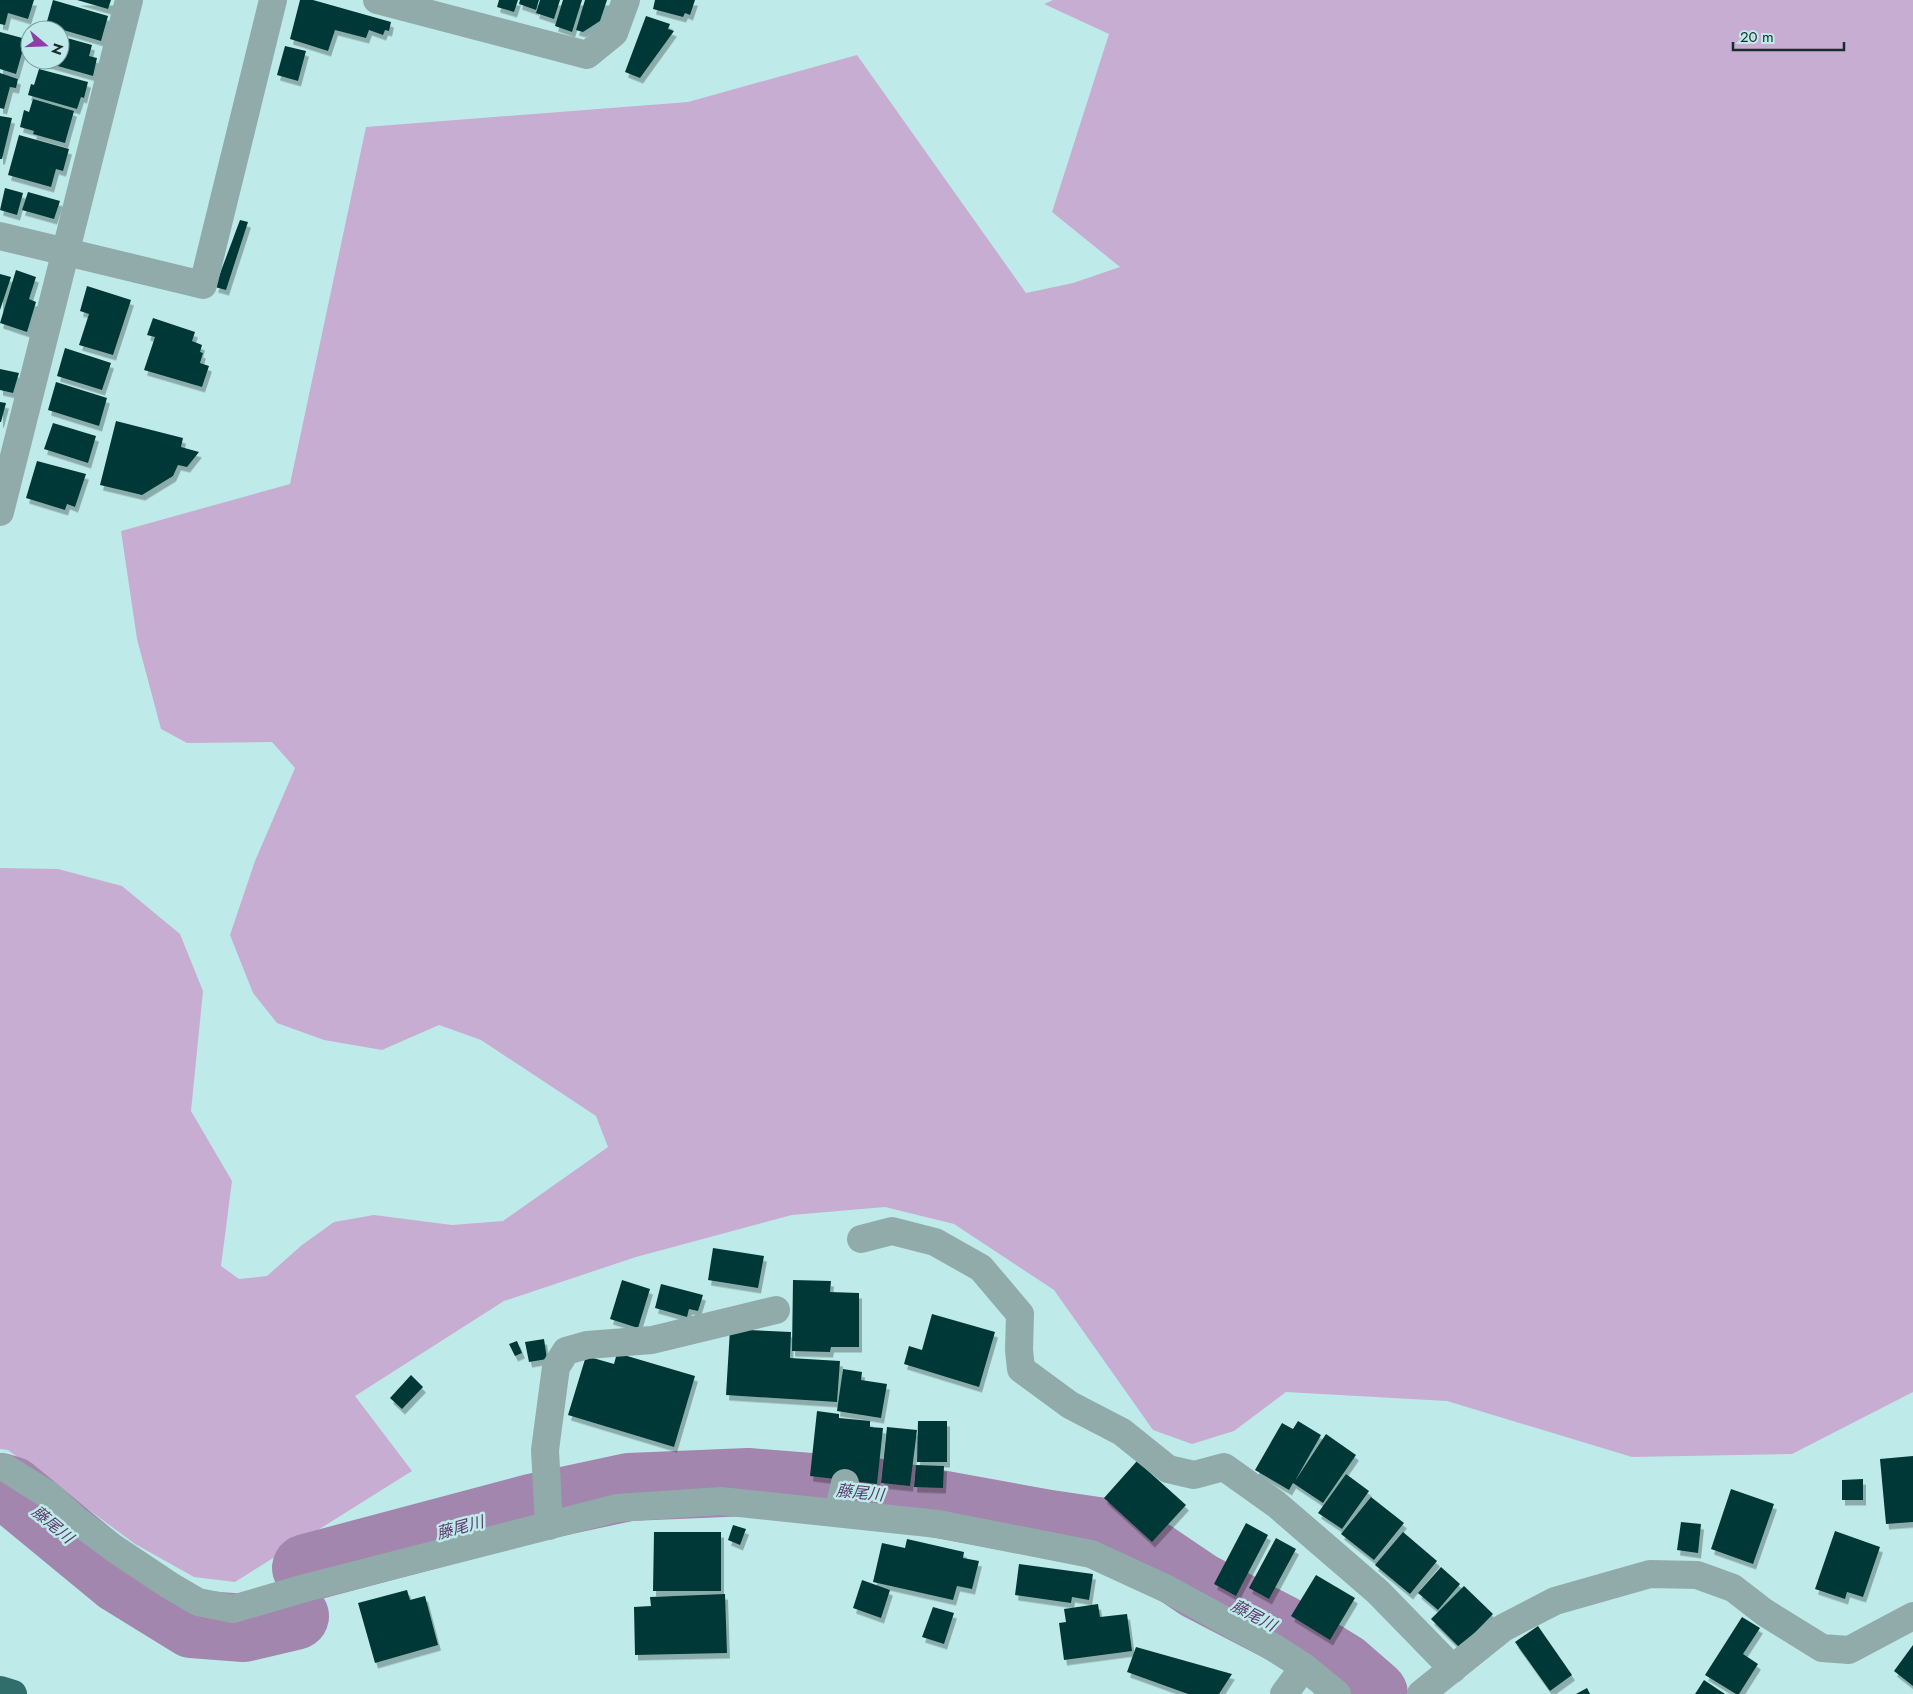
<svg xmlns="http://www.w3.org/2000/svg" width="1913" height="1694" viewBox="0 0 1913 1694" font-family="Jost,'Noto Sans JP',sans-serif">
<defs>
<filter id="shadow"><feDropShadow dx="3" dy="5.5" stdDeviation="0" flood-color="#0004"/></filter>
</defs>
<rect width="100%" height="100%" fill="#beebe9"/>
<!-- green -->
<path fill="#c8add2" d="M 1053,0 L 1913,0 L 1913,1392 L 1792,1454 L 1632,1457 L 1447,1401 L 1286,1392 L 1234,1431 L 1192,1444 L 1153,1430 L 1054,1290 L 954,1224 L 885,1207 L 792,1215 L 636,1257 L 504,1301 L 355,1396 L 412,1471 L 235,1582 L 194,1577 L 135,1544 L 8,1450 L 0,1449 L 0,868 L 58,869 L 122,886 L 180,934 L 203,991 L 191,1111 L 232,1181 L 221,1266 L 239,1279 L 267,1276 L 302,1245 L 334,1222 L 374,1215 L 452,1225 L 503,1221 L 608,1147 L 596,1116 L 481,1040 L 439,1025 L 382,1050 L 324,1040 L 277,1023 L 253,993 L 230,935 L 255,861 L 295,768 L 272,742 L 187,743 L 161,729 L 137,639 L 121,531 L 290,484 L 366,127 L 688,102 L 857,55 L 1026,293 L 1073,283 L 1120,267 L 1052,212 L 1109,34 L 1044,4 Z"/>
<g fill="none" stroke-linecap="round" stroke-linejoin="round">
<!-- river -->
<g stroke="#a286ad" stroke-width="68">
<path d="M 0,1487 L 11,1490 L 119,1579 L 192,1624 L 244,1628 L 295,1616"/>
<path d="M 306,1568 L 531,1508 L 629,1487 L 748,1482 L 873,1492 L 1049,1524 L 1110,1533 L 1146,1550 L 1199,1586 L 1280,1628 L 1343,1667 L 1374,1694"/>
</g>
</g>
<!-- building -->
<g fill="#033937" filter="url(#shadow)">
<path d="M 0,0 L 34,0 L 28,19 L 8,13 L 5,25 L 0,24 Z"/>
<path d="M 53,0 L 108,16 L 101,41 L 46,25 Z"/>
<path d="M 77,0 L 111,0 L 108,9 Z"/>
<path d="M 300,0 L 313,0 L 391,22 L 389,31 L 385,30 L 383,35 L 369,30 L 366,38 L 335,30 L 328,51 L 290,39 Z"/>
<path d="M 499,0 L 518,0 L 514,12 L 497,7 Z"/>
<path d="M 520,0 L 539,0 L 536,10 L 519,4 Z"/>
<path d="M 540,0 L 560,0 L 554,19 L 536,13 Z"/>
<path d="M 563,0 L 582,0 L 572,32 L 555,26 Z"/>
<path d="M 585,0 L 607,0 L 600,21 L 583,32 L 576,30 Z"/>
<path d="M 655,0 L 695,0 L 690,15 L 685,13 L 683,17 L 653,9 Z"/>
<path d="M 646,16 L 670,24 L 668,29 L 674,31 L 640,78 L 625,72 Z"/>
<path d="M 0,32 L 26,39 L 16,74 L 0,69 Z"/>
<path d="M 60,36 L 92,45 L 89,56 L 97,58 L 93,76 L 40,61 L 60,60 Z"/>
<path d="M 285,46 L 306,51 L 298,81 L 277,75 Z"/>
<path d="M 39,69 L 88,82 L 84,98 L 81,97 L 77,109 L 28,95 L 31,84 L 34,85 Z"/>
<path d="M 0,73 L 18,79 L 16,88 L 10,87 L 4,109 L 0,108 Z"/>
<path d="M 33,99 L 74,111 L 65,143 L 33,134 L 34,131 L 20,127 L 24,110 L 29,112 Z"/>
<path d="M 0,116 L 12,118 L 2,159 L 0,159 Z"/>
<path d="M 19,135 L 69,149 L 63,171 L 56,169 L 51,187 L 8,175 Z"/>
<path d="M 5,188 L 23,193 L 17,215 L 0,210 Z"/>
<path d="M 28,192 L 60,201 L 54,219 L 22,210 Z"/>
<path d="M 240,220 L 248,222 L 226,290 L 215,287 Z"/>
<path d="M 16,270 L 36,277 L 29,299 L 36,302 L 27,332 L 0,323 Z"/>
<path d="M 0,274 L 11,277 L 0,310 Z"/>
<path d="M 87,286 L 131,300 L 113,355 L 79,345 L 89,314 L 80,311 Z"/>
<path d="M 153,318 L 195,332 L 192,341 L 202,345 L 200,352 L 203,353 L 200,363 L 209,366 L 202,387 L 144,370 L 155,337 L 147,335 Z"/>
<path d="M 65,348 L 111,363 L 102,390 L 57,376 Z"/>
<path d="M 0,369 L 19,373 L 13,393 L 0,390 Z"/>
<path d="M 56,382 L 107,398 L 99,426 L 48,410 Z"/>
<path d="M 0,402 L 6,403 L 1,422 L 0,422 Z"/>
<path d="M 116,421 L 183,438 L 181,447 L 199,452 L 187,467 L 178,465 L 173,476 L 142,495 L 100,485 Z"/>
<path d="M 53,423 L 96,436 L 88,463 L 44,449 Z"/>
<path d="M 37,461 L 86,474 L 75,507 L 67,504 L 65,510 L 26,498 Z"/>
<path d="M 713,1248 L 764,1256 L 758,1288 L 708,1280 Z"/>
<path d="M 622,1280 L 650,1289 L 638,1328 L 610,1319 Z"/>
<path d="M 793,1280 L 831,1281 L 830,1292 L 859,1293 L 859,1347 L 831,1347 L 830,1352 L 792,1351 Z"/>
<path d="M 661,1284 L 703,1295 L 698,1311 L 689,1309 L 687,1317 L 655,1308 Z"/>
<path d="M 932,1314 L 995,1332 L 979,1387 L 904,1364 L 909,1346 L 922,1350 Z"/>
<path d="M 730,1329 L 791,1332 L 790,1358 L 840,1361 L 837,1402 L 726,1395 Z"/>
<path d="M 544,1339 L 547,1359 L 529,1362 L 525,1342 Z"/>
<path d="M 517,1341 L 522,1353 L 515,1356 L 509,1344 Z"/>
<path d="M 617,1353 L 695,1376 L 674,1447 L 568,1415 L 586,1356 L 614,1364 Z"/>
<path d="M 843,1369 L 862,1372 L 861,1380 L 887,1384 L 881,1418 L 837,1411 Z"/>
<path d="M 411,1375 L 423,1387 L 402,1409 L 390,1398 Z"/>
<path d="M 817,1411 L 839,1414 L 839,1418 L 870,1421 L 870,1427 L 883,1428 L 877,1484 L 810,1476 Z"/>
<path d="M 918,1421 L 947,1421 L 947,1462 L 917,1462 Z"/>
<path d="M 1298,1421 L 1321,1435 L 1295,1481 L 1326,1434 L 1356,1455 L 1323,1503 L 1293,1483 L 1289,1490 L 1255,1470 L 1282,1423 L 1293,1429 Z"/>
<path d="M 887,1427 L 917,1430 L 910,1486 L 881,1483 Z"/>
<path d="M 1913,1456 L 1913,1522 L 1886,1524 L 1880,1459 Z"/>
<path d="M 1137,1461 L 1186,1505 L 1152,1542 L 1104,1498 Z"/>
<path d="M 916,1465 L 944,1466 L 943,1488 L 914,1487 Z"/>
<path d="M 1346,1474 L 1369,1491 L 1342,1529 L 1318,1513 Z"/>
<path d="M 1863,1479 L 1863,1500 L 1842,1500 L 1842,1480 Z"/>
<path d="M 1731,1489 L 1774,1504 L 1753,1564 L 1711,1549 Z"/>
<path d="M 1371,1497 L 1404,1523 L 1374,1560 L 1341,1534 Z"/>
<path d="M 1681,1522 L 1701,1524 L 1698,1553 L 1677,1550 Z"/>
<path d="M 1246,1523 L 1268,1535 L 1236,1596 L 1214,1584 Z"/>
<path d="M 733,1525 L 746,1529 L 740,1545 L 728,1540 Z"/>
<path d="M 1835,1531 L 1880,1547 L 1863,1597 L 1847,1592 L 1845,1599 L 1815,1589 Z"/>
<path d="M 654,1532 L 721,1532 L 721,1591 L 653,1591 Z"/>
<path d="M 1403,1532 L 1437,1561 L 1410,1594 L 1375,1565 Z"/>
<path d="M 1276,1538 L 1296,1549 L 1269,1599 L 1249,1588 Z"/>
<path d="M 907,1539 L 964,1552 L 963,1558 L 979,1561 L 972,1589 L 957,1586 L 953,1600 L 873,1582 L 882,1543 L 905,1548 Z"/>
<path d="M 1019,1564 L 1093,1574 L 1089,1600 L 1072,1597 L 1071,1603 L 1015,1595 Z"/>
<path d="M 1441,1567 L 1460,1584 L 1438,1610 L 1418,1593 Z"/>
<path d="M 1316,1575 L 1355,1598 L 1330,1640 L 1291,1616 Z"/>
<path d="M 862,1580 L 890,1590 L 881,1618 L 853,1608 Z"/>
<path d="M 1464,1586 L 1493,1614 L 1460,1648 L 1431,1619 Z"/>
<path d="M 407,1590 L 410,1600 L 425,1596 L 438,1645 L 375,1663 L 358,1603 Z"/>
<path d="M 725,1594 L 727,1653 L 635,1655 L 634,1607 L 651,1606 L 650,1597 Z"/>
<path d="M 1098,1604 L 1100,1617 L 1127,1614 L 1132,1651 L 1064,1660 L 1059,1623 L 1066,1622 L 1064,1609 Z"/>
<path d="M 933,1607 L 954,1613 L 944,1644 L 922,1637 Z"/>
<path d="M 1742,1617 L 1760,1628 L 1743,1654 L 1758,1664 L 1739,1694 L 1736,1694 L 1705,1675 Z"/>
<path d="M 1538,1626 L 1572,1675 L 1550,1691 L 1515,1642 Z"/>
<path d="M 1913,1645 L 1913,1686 L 1894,1671 Z"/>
<path d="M 1136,1647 L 1232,1674 L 1219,1694 L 1188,1694 L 1127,1672 Z"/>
<path d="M 1704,1680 L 1725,1694 L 1695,1694 Z"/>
<path d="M 1587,1688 L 1590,1694 L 1576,1694 Z"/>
</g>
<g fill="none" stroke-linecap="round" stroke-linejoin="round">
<!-- minor -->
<g stroke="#91abaa" stroke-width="28">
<path d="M 377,0 L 587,55 L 614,33 L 626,0"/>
<path d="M 0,236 L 203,285 L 273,0"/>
<path d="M 0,512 L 129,0"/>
<path d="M 861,1239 L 892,1231 L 935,1242 L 981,1268 L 1020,1314 L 1019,1350 L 1021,1369 L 1070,1405 L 1122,1432 L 1168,1469 L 1194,1475 L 1224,1467 L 1276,1504 L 1378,1592 L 1453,1669"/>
<path d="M 0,1467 L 7,1469 L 50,1496 L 76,1520 L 115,1549 L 169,1585 L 198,1602 L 233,1609 L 305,1588 L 617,1508 L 721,1501 L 938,1524 L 1091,1554 L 1167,1589 L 1273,1647 L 1304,1667 L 1337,1694"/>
<path d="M 838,1512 L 845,1483"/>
<path d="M 549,1526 L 545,1450 L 556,1367 L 566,1351 L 587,1345 L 652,1340 L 776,1310"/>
<path d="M 1284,1694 L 1304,1667"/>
<path d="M 1421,1694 L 1503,1628 L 1555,1601 L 1650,1574 L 1697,1575 L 1733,1588 L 1764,1612 L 1822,1648 L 1849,1650 L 1913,1616"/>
</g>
<!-- highway -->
<path stroke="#2f6e6b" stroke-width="28" d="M 0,1690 L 13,1694"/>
</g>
<g text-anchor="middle" stroke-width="5" stroke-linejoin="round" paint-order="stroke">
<!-- water labels -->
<g font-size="16" font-style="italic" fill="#5d376b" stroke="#beebe9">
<text transform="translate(860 1492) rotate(6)" y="6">藤尾川</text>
<text transform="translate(53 1524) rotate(40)" y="6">藤尾川</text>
<text transform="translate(460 1527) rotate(-15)" y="6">藤尾川</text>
<text transform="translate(1254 1615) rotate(28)" y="6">藤尾川</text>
</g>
</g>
<!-- north arrow -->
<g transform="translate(45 45) rotate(109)"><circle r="24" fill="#beebe9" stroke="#7c9e9d"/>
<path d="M0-4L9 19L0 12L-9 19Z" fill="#8e3caa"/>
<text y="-8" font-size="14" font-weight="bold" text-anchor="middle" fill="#192b2a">N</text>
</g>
<!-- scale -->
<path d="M1733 42v8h111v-8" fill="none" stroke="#192b2a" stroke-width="2.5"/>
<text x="1740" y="42" font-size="15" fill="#192b2a" stroke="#beebe9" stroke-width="4" paint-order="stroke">20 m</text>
</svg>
